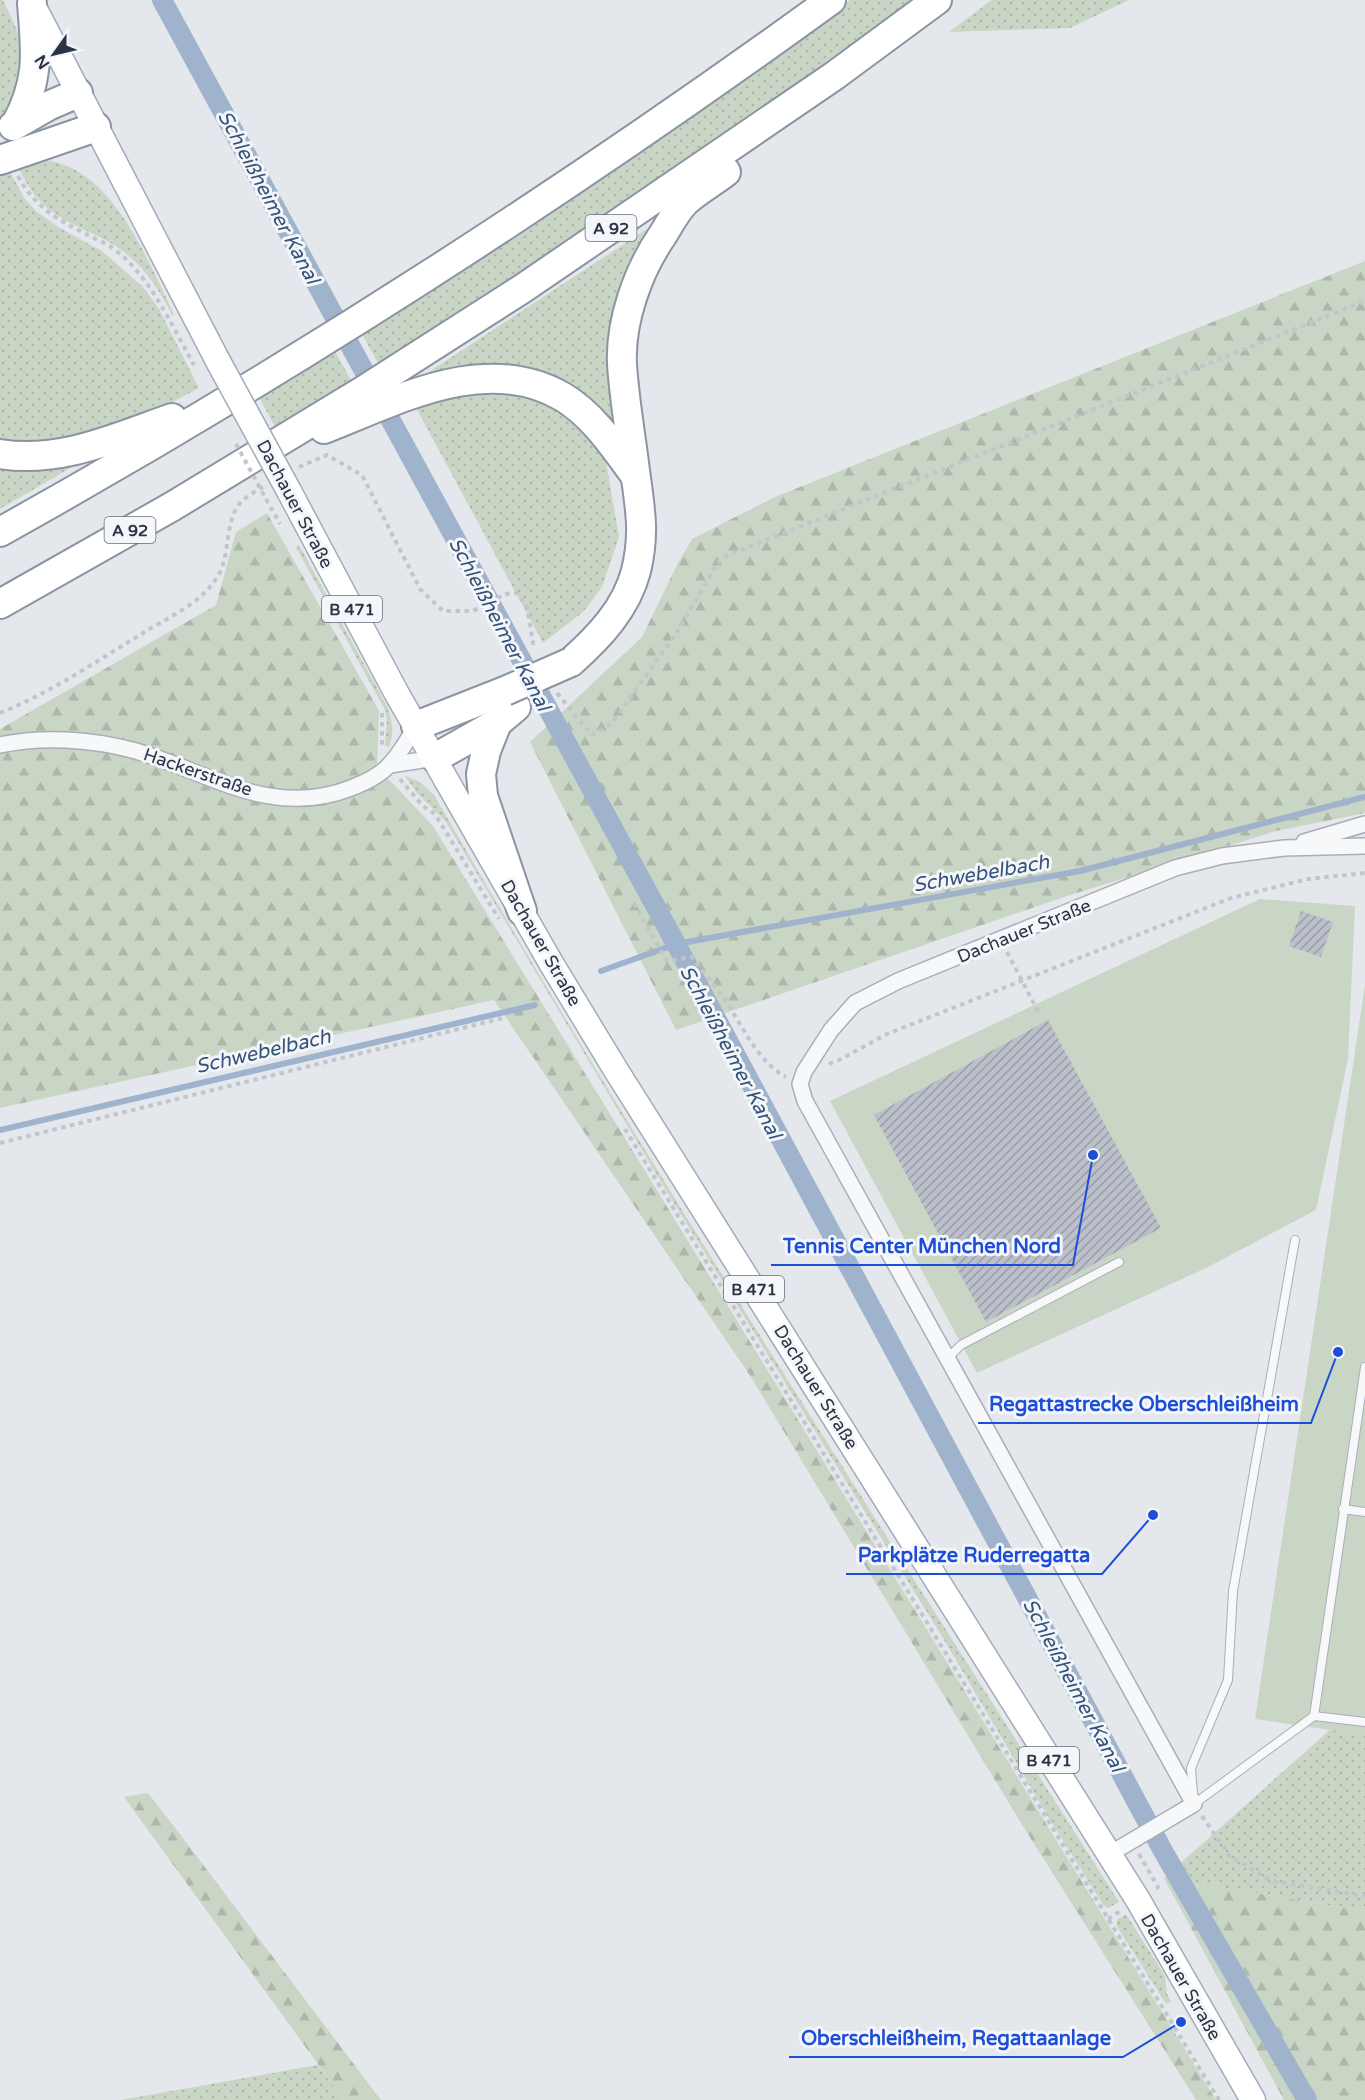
<svg xmlns="http://www.w3.org/2000/svg" width="1365" height="2100" viewBox="0 0 1365 2100" font-family="'Varela Round',sans-serif">
<defs>
<pattern id="grass-dots" width="8" height="8" patternUnits="userSpaceOnUse" patternTransform="scale(1.5)"><rect width="8" height="8" fill="#c9d6c5"/><path d="M2 2h.1M6 6h.1" fill="none" stroke="#adb8ab" stroke-width="1.8" stroke-linecap="round"/></pattern>
<pattern id="forest-firs" width="22" height="20" patternUnits="userSpaceOnUse" patternTransform="scale(1.5)"><rect width="22" height="20" fill="#c9d6c5"/><path d="M5 1l3.5 6h-7zM16 11l3.5 6h-7z" fill="#adb8ab"/></pattern>
<pattern id="building-hatch" width="6" height="6" patternUnits="userSpaceOnUse" patternTransform="scale(1.5)"><rect width="6" height="6" fill="#bbc0ca"/><path d="M-1 1l2-2M0 6l6-6M5 7l2-2" fill="none" stroke="#989da6"/></pattern>
</defs>
<rect width="100%" height="100%" fill="#e4e7ec"/>
<!-- grass -->
<g fill="url(#grass-dots)">
<path d="M 0,0 L 3,0 C 13,21 28,49 24,73 C 23,85 10,104 4,116 L 0,119 Z"/>
<path d="M 850,0 L 932,0 L 531,268 L 379,365 L 361,332 L 783,49 Z"/>
<path d="M 992,0 L 1129,0 L 1070,28 L 949,32 Z"/>
<path d="M 44,160 C 113,167 147,260 174,314 L 172,315 C 161,293 147,271 128,255 C 101,232 62,226 38,199 C 30,190 24,178 18,168 Z"/>
<path d="M 10,172 L 25,199 L 36,211 L 58,227 L 102,251 L 143,287 L 159,309 L 199,388 L 167,405 L 66,444 L 0,445 L 0,176 Z"/>
<path d="M 656,223 L 625,284 L 622,435 L 607,416 L 573,388 L 418,379 Z"/>
<path d="M 333,348 L 352,382 L 276,429 L 259,397 Z"/>
<path d="M 466,390 L 519,391 L 567,412 L 606,462 L 619,537 L 602,587 L 583,612 L 543,643 L 415,406 Z"/>
<path d="M 79,463 L 0,509 L 0,466 Z"/>
<path d="M 299,545 L 387,706 C 392,720 395,733 389,747 L 385,745 L 387,719 L 385,710 L 296,547 Z"/>
<path d="M 405,776 L 420,782 L 434,795 C 650,1171 887,1536 1119,1902 L 1108,1908 L 1104,1906 L 1047,1815 L 943,1638 L 664,1187 L 446,822 L 417,793 Z"/>
<path d="M 1352,1710 L 1365,1710 L 1365,1911 L 1164,1878 Z"/>
<path d="M 1126,1914 L 1165,1976 L 1167,1994 L 1171,2002 L 1166,2004 L 1116,1925 L 1118,1919 Z"/>
<path d="M 318,2065 L 344,2100 L 121,2100 Z"/>
</g>
<!-- forest -->
<g fill="url(#forest-firs)">
<path d="M 1365,261 L 1365,813 L 1276,831 L 1067,896 L 676,1030 L 530,742 L 642,637 L 678,563 L 692,539 L 775,497 Z"/>
<path d="M 267,513 L 379,711 L 377,767 L 433,826 L 1216,2100 L 1196,2100 L 1021,1823 L 751,1377 L 494,1000 L 0,1108 L 0,729 L 216,605 L 236,532 Z"/>
<path d="M 148,1793 L 176,1829 L 381,2100 L 344,2100 L 124,1797 Z"/>
<path d="M 1164,1878 L 1365,1911 L 1365,2100 L 1284,2100 Z"/>
</g>
<!-- pitch -->
<g fill="#c9d6c5">
<path d="M 1260,899 L 1355,906 L 1348,1059 L 1316,1210 L 1206,1268 L 977,1373 L 830,1101 Z"/>
<path d="M 1365,985 L 1365,1735 L 1255,1719 Z"/>
</g>
<g fill="none" stroke-linecap="round" stroke-linejoin="round">
<!-- stream -->
<g stroke="#9fb4cc" stroke-width="6">
<path d="M 601,971 L 676,944 L 1080,871 L 1365,797"/>
<path d="M 0,1130 L 535,1005"/>
</g>
<!-- canal -->
<path stroke="#9fb4cc" stroke-width="20" d="M 162,0 L 676,944 L 1163,1851 L 1307,2100"/>
</g>
<!-- building -->
<g fill="url(#building-hatch)">
<path d="M 1301,911 L 1333,922 L 1321,957 L 1289,946 Z"/>
<path d="M 1048,1020 L 1161,1228 L 986,1322 L 874,1115 Z"/>
</g>
<g fill="none" stroke-linecap="round" stroke-linejoin="round">
<!-- lane casing -->
<g stroke="#a9aeb7" stroke-width="10">
<g id="lane">
<path d="M 948,1358 L 961,1345 L 1119,1262"/>
<path d="M 1343,1509 L 1365,1512"/>
<path d="M 1314,1716 L 1365,1722"/>
<path d="M 1193,1794 L 1191,1768 L 1228,1680 L 1233,1591 L 1295,1240"/>
<path d="M 1194,1804 L 1314,1716 L 1365,1367"/>
</g>
</g>
<!-- street casing -->
<g stroke="#a9aeb7" stroke-width="18">
<g id="street">
<path d="M 0,745 C 42,736 90,739 132,750 C 207,770 269,820 351,788 C 364,783 381,775 390,764 C 400,754 408,739 416,726"/>
<path d="M 390,765 L 435,758"/>
<path d="M 1304,842 L 1365,824"/>
<path d="M 1108,1855 L 1194,1804 L 805,1101 L 800,1084 L 804,1072 L 831,1030 L 855,1003 L 898,981 L 1175,868 L 1222,856 L 1284,848 L 1365,846"/>
</g>
</g>
<!-- primary casing -->
<g stroke="#a3abb8" stroke-width="27">
<g id="primary">
<path d="M 35,9 L 219,363"/>
<path d="M 289,491 L 397,694 L 551,963 L 614,1067 L 1138,1900 L 1253,2100"/>
</g>
</g>
<!-- highway casing -->
<g stroke="#8b94a3" stroke-width="32">
<g id="highway">
<path d="M 16,124 C 40,80 36,52 32,4"/>
<path d="M 13,126 L 48,106 L 78,93"/>
<path d="M 0,160 L 96,127"/>
<path d="M 324,429 C 399,400 485,352 563,397 C 593,415 614,447 634,474"/>
<path d="M 0,454 C 60,464 117,437 172,418"/>
<path d="M 0,532 C 287,372 565,193 831,0"/>
<path d="M 0,604 L 173,506 L 361,392 L 522,289 L 834,76 L 937,0"/>
<path d="M 571,662 C 599,637 626,609 636,571 C 646,530 639,504 634,463 C 630,431 624,397 622,364 C 620,321 638,271 662,236 C 669,225 676,211 685,202 C 697,191 713,182 726,172"/>
<path d="M 497,723 L 486,751 L 481,774 L 483,796 L 522,911"/>
<path d="M 416,726 L 505,691"/>
<path d="M 435,758 L 497,723 L 516,707"/>
</g>
</g>
<!-- path -->
<g stroke="#c2c5cb" stroke-width="4" stroke-dasharray="4.5 4.5" stroke-linecap="butt">
<path d="M 18,176 C 35,207 55,218 86,234 C 95,239 106,243 114,249 C 152,278 171,325 194,365"/>
<path d="M 299,467 L 327,455 L 362,475 L 420,589 L 443,611 L 473,611 L 505,594 L 517,593 L 527,607 L 534,649"/>
<path d="M 266,499 L 280,524"/>
<path d="M 557,693 L 592,735 L 612,723 L 675,635 L 721,558 L 1365,301"/>
<path d="M 0,713 C 50,693 97,661 143,633 C 167,618 200,604 216,579 C 231,558 224,526 238,506 C 244,497 255,492 263,487"/>
<path d="M 382,713 L 382,747"/>
<path d="M 400,779 L 423,806 L 435,814 L 499,919"/>
<path d="M 634,903 L 667,961 L 692,957 C 703,972 715,986 726,1001 C 742,1026 759,1063 786,1077"/>
<path d="M 1007,952 L 1040,1015"/>
<path d="M 829,1064 L 841,1059 L 887,1034 L 1231,898 L 1308,879 L 1365,873"/>
<path d="M 625,1129 L 1219,2100"/>
<path d="M 0,1143 L 503,1018"/>
<path d="M 1202,1816 L 1229,1855 L 1271,1881 L 1365,1896"/>
<path d="M 1139,1854 L 1158,1887 L 1154,1890"/>
<path d="M 1108,1919 L 1122,1910"/>
</g>
<!-- lane -->
<use href="#lane" stroke="#f7f8fa" stroke-width="8"/>
<!-- street -->
<use href="#street" stroke="#f7f8fa" stroke-width="15"/>
<!-- primary -->
<use href="#primary" stroke="#fff" stroke-width="24"/>
<!-- highway -->
<use href="#highway" stroke="#fff" stroke-width="28"/>
<!-- primary-bridge casing -->
<g stroke="#a3abb8" stroke-width="27" stroke-linecap="butt">
<path id="primary-bridge" d="M 219,363 L 289,491"/>
</g>
<!-- highway-bridge casing -->
<g stroke="#8b94a3" stroke-width="32" stroke-linecap="butt">
<path id="highway-bridge" d="M 505,691 L 571,662"/>
</g>
<!-- path-bridge -->
<path stroke="#c2c5cb" stroke-width="4" stroke-dasharray="4.5 4.5" stroke-linecap="butt" d="M 236,444 L 266,499"/>
<!-- primary-bridge -->
<use href="#primary-bridge" stroke="#fff" stroke-width="24"/>
<!-- highway-bridge -->
<use href="#highway-bridge" stroke="#fff" stroke-width="28"/>
</g>
<g text-anchor="middle" stroke-width="6" stroke-linejoin="round" paint-order="stroke">
<!-- shield labels -->
<g fill="#f4f6f9" stroke="#676e7b" stroke-width="1.5">
<rect x="585.5" y="215" width="51" height="26" rx="4.5"/>
<rect x="104.5" y="517" width="51" height="26" rx="4.5"/>
<rect x="322" y="596" width="60" height="26" rx="4.5"/>
<rect x="724" y="1276" width="60" height="26" rx="4.5"/>
<rect x="1019" y="1747" width="60" height="26" rx="4.5"/>
</g>
<g font-size="16" font-weight="bold" fill="#2b3445">
<text x="611" y="234">A 92</text>
<text x="130" y="536">A 92</text>
<text x="352" y="615">B 471</text>
<text x="754" y="1295">B 471</text>
<text x="1049" y="1766">B 471</text>
</g>
<!-- street labels -->
<g font-size="18" fill="#2b3445" stroke="#f4f6f9">
<text transform="translate(295 504) rotate(62)" y="6">Dachauer Straße</text>
<text transform="translate(198 772) rotate(19)" y="6">Hackerstraße</text>
<text transform="translate(1024 931) rotate(-22)" y="6">Dachauer Straße</text>
<text transform="translate(541 943) rotate(60)" y="6">Dachauer Straße</text>
<text transform="translate(816 1387) rotate(58)" y="6">Dachauer Straße</text>
<text transform="translate(1181 1977) rotate(60)" y="6">Dachauer Straße</text>
</g>
<!-- water labels -->
<g font-size="20" font-style="italic" fill="#34527a" stroke="#f4f6f9">
<text transform="translate(269 197) rotate(62)" y="7">Schleißheimer Kanal</text>
<text transform="translate(500 624) rotate(62)" y="7">Schleißheimer Kanal</text>
<text transform="translate(981 873) rotate(-10)" y="7">Schwebelbach</text>
<text transform="translate(263 1051) rotate(-13)" y="7">Schwebelbach</text>
<text transform="translate(731 1052) rotate(62)" y="7">Schleißheimer Kanal</text>
<text transform="translate(1074 1685) rotate(62)" y="7">Schleißheimer Kanal</text>
</g>
</g>
<!-- callouts -->
<path fill="none" stroke="#1d4ed8" stroke-width="2" d="M1093 1155L1073 1265H771M1338 1352L1311 1423H978M1153 1515L1102 1574H846M1181 2022L1123 2057H789"/>
<g fill="#1d4ed8" stroke="#f4f6f9" stroke-width="2">
<circle cx="1093" cy="1155" r="6"/>
<circle cx="1338" cy="1352" r="6"/>
<circle cx="1153" cy="1515" r="6"/>
<circle cx="1181" cy="2022" r="6"/>
</g>
<g font-size="20" text-anchor="middle" font-weight="bold" fill="#1d4ed8" stroke="#f4f6f9" stroke-width="6" stroke-linejoin="round" paint-order="stroke">
<text x="922" y="1253">Tennis Center München Nord</text>
<text x="1144" y="1411">Regattastrecke Oberschleißheim</text>
<text x="974" y="1562">Parkplätze Ruderregatta</text>
<text x="956" y="2045">Oberschleißheim, Regattaanlage</text>
</g>
<!-- north arrow -->
<g transform="translate(54 54) rotate(236)" stroke="#f4f6f9" stroke-width="4.5" paint-order="stroke">
<path d="M0-4.5L10 22L0 15L-10 22Z" fill="#2b3445"/>
<text y="-9" font-size="16" font-weight="bold" text-anchor="middle" fill="#2b3445">N</text>
</g>
</svg>
